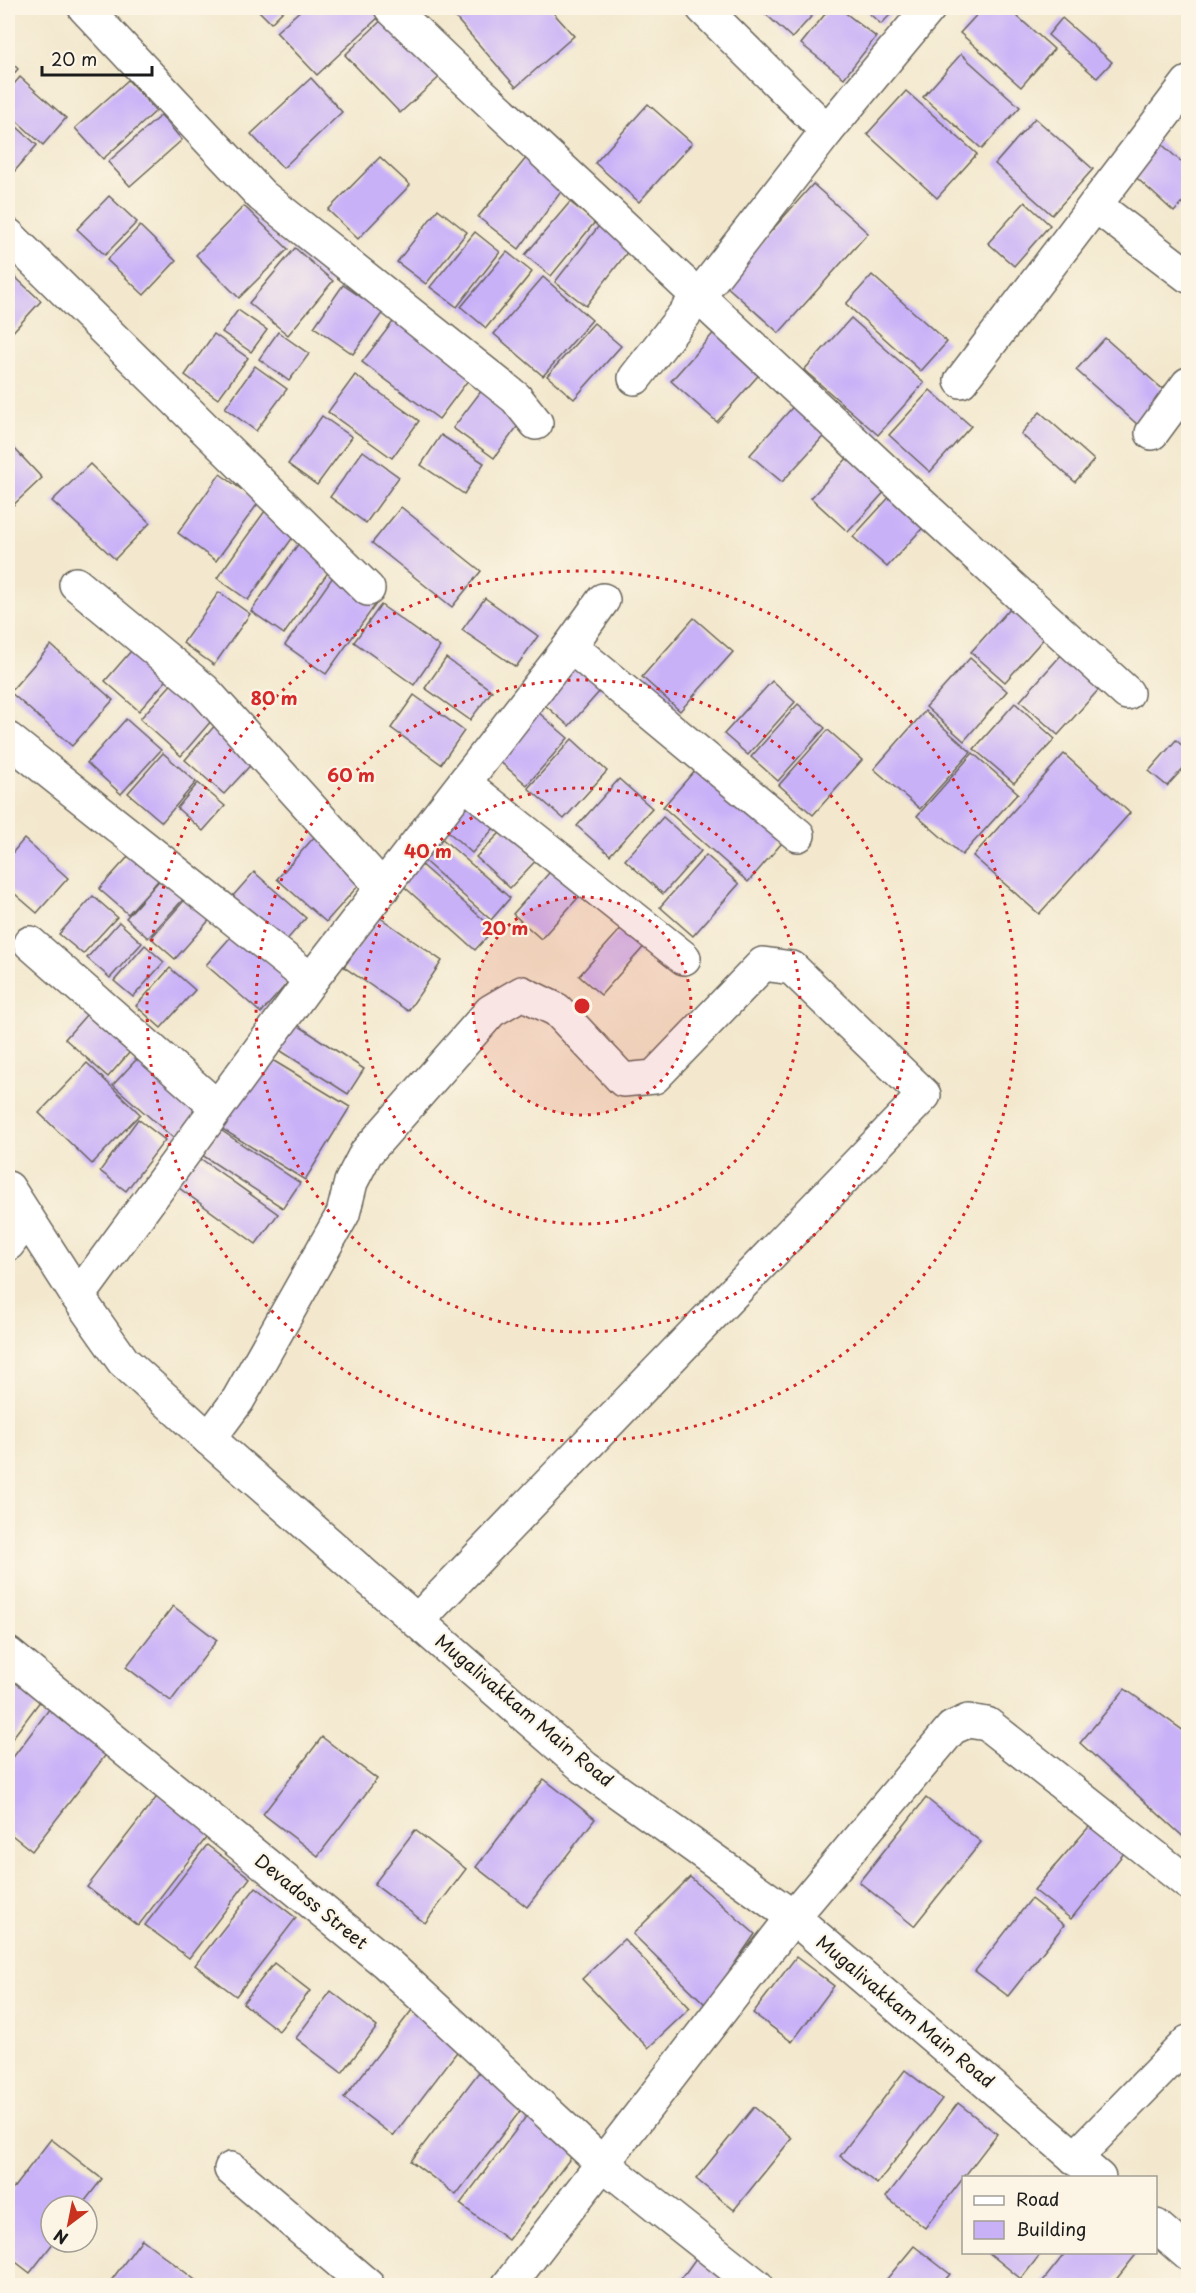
<svg xmlns="http://www.w3.org/2000/svg" width="1196" height="2293" viewBox="0 0 1196 2293" font-family="'Playpen Sans',sans-serif">
<rect width="100%" height="100%" fill="#fcf5e5"/>
<filter id="ink" filterUnits="userSpaceOnUse"><feTurbulence type="fractalNoise" baseFrequency=".0167" numOctaves="2"/><feDisplacementMap in="SourceGraphic" scale="12" xChannelSelector="R" yChannelSelector="G"/><feConvolveMatrix kernelMatrix="1 2 1 2 8 2 1 2 1" color-interpolation-filters="sRGB"/></filter>
<filter id="wash" filterUnits="userSpaceOnUse"><feTurbulence type="fractalNoise" baseFrequency=".008" numOctaves="4" result="noise"/><feDisplacementMap in="SourceGraphic" scale="24" xChannelSelector="R" yChannelSelector="G"/><feGaussianBlur stdDeviation="1.35" result="paint"/><feColorMatrix in="noise" values="0 0 0 0 0 0 0 0 0 0 0 0 0 0 0 0 0 1.4 0 .05"/><feComposite in="paint" operator="in"/></filter>
<g filter="url(#wash)">
<rect width="100%" height="100%" fill="#f3e8ce"/>
<g id="blocks">
<!-- building -->
<g fill="#c9b1f8">
<path d="M 256,8 L 286,8 L 271,23 Z"/>
<path d="M 303,8 L 374,8 L 381,15 L 317,75 L 276,32 Z"/>
<path d="M 447,8 L 549,8 L 574,36 L 516,87 Z"/>
<path d="M 759,8 L 819,8 L 792,38 Z"/>
<path d="M 830,8 L 839,8 L 876,37 L 844,78 L 801,44 Z"/>
<path d="M 863,8 L 897,8 L 881,24 Z"/>
<path d="M 983,8 L 1008,8 L 1054,49 L 1021,87 L 960,33 Z"/>
<path d="M 389,13 L 445,72 L 400,113 L 345,55 Z"/>
<path d="M 1062,18 L 1112,62 L 1097,78 L 1048,35 Z"/>
<path d="M 961,54 L 1020,107 L 982,149 L 923,97 Z"/>
<path d="M 8,59 L 18,69 L 8,80 Z"/>
<path d="M 20,77 L 66,118 L 43,145 L 8,113 L 8,91 Z"/>
<path d="M 311,78 L 342,112 L 283,168 L 251,134 Z"/>
<path d="M 128,80 L 156,111 L 103,159 L 75,128 Z"/>
<path d="M 906,91 L 977,154 L 937,198 L 867,134 Z"/>
<path d="M 648,104 L 692,143 L 639,202 L 595,163 Z"/>
<path d="M 161,115 L 182,140 L 130,186 L 108,162 Z"/>
<path d="M 1035,118 L 1093,169 L 1052,215 L 995,164 Z"/>
<path d="M 8,119 L 37,145 L 8,179 Z"/>
<path d="M 1156,139 L 1188,168 L 1188,196 L 1174,212 L 1128,170 Z"/>
<path d="M 380,157 L 410,185 L 358,239 L 328,210 Z"/>
<path d="M 527,157 L 566,185 L 519,249 L 478,217 Z"/>
<path d="M 813,184 L 868,233 L 779,333 L 724,284 Z"/>
<path d="M 109,196 L 137,222 L 105,255 L 77,229 Z"/>
<path d="M 570,202 L 595,222 L 551,276 L 525,255 Z"/>
<path d="M 1025,202 L 1050,225 L 1014,266 L 988,243 Z"/>
<path d="M 244,206 L 288,249 L 239,298 L 196,255 Z"/>
<path d="M 438,209 L 467,232 L 426,284 L 397,262 Z"/>
<path d="M 602,222 L 632,246 L 586,306 L 555,282 Z"/>
<path d="M 140,226 L 176,261 L 144,295 L 107,260 Z"/>
<path d="M 475,232 L 500,252 L 457,307 L 430,287 Z"/>
<path d="M 295,248 L 333,281 L 288,335 L 249,303 Z"/>
<path d="M 507,252 L 532,272 L 486,328 L 461,307 Z"/>
<path d="M 13,275 L 41,301 L 8,337 L 8,282 Z"/>
<path d="M 872,275 L 947,342 L 921,371 L 846,304 Z"/>
<path d="M 543,277 L 592,320 L 543,376 L 494,334 Z"/>
<path d="M 343,285 L 383,312 L 353,354 L 314,327 Z"/>
<path d="M 238,310 L 267,330 L 251,352 L 222,332 Z"/>
<path d="M 399,314 L 475,371 L 439,419 L 362,362 Z"/>
<path d="M 851,318 L 924,383 L 878,435 L 804,370 Z"/>
<path d="M 594,323 L 621,346 L 574,399 L 547,376 Z"/>
<path d="M 718,328 L 764,369 L 717,422 L 671,381 Z"/>
<path d="M 278,332 L 309,354 L 289,381 L 259,359 Z"/>
<path d="M 214,334 L 248,358 L 218,399 L 185,375 Z"/>
<path d="M 1105,338 L 1167,393 L 1138,425 L 1076,370 Z"/>
<path d="M 255,366 L 287,389 L 256,431 L 225,408 Z"/>
<path d="M 355,375 L 419,421 L 392,458 L 328,412 Z"/>
<path d="M 482,390 L 523,419 L 494,458 L 453,428 Z"/>
<path d="M 930,390 L 971,426 L 930,472 L 889,435 Z"/>
<path d="M 798,401 L 830,429 L 782,482 L 750,455 Z"/>
<path d="M 1040,412 L 1094,460 L 1075,482 L 1021,434 Z"/>
<path d="M 322,416 L 352,437 L 317,485 L 288,464 Z"/>
<path d="M 441,435 L 484,463 L 464,494 L 421,465 Z"/>
<path d="M 13,447 L 42,478 L 8,510 L 8,452 Z"/>
<path d="M 363,451 L 399,477 L 366,523 L 330,497 Z"/>
<path d="M 850,455 L 888,488 L 848,532 L 811,498 Z"/>
<path d="M 90,464 L 150,523 L 115,559 L 52,501 Z"/>
<path d="M 220,474 L 259,502 L 216,561 L 178,533 Z"/>
<path d="M 894,492 L 928,522 L 887,567 L 853,537 Z"/>
<path d="M 401,507 L 481,571 L 452,607 L 372,543 Z"/>
<path d="M 265,511 L 296,533 L 248,600 L 217,578 Z"/>
<path d="M 299,543 L 332,567 L 284,634 L 251,611 Z"/>
<path d="M 335,574 L 376,604 L 326,674 L 285,645 Z"/>
<path d="M 219,592 L 250,614 L 214,665 L 183,643 Z"/>
<path d="M 485,598 L 538,636 L 516,667 L 462,630 Z"/>
<path d="M 381,605 L 440,647 L 414,685 L 354,642 Z"/>
<path d="M 1013,605 L 1047,635 L 1005,682 L 971,652 Z"/>
<path d="M 694,618 L 733,652 L 680,711 L 642,677 Z"/>
<path d="M 138,643 L 173,673 L 139,711 L 105,681 Z"/>
<path d="M 51,645 L 113,700 L 72,746 L 10,692 Z"/>
<path d="M 1063,653 L 1101,687 L 1058,735 L 1020,701 Z"/>
<path d="M 576,656 L 607,683 L 569,726 L 538,699 Z"/>
<path d="M 446,658 L 492,691 L 470,720 L 425,688 Z"/>
<path d="M 970,658 L 1007,691 L 964,741 L 926,707 Z"/>
<path d="M 177,678 L 218,713 L 181,756 L 140,719 Z"/>
<path d="M 772,681 L 795,702 L 748,755 L 724,734 Z"/>
<path d="M 414,695 L 464,731 L 441,764 L 391,728 Z"/>
<path d="M 1015,703 L 1055,739 L 1014,783 L 974,749 Z"/>
<path d="M 798,704 L 825,728 L 778,781 L 751,757 Z"/>
<path d="M 531,706 L 568,738 L 527,785 L 490,753 Z"/>
<path d="M 925,711 L 971,752 L 920,809 L 874,769 Z"/>
<path d="M 126,719 L 161,750 L 121,794 L 87,763 Z"/>
<path d="M 217,723 L 257,758 L 224,794 L 185,760 Z"/>
<path d="M 828,730 L 862,760 L 813,815 L 779,785 Z"/>
<path d="M 572,739 L 607,771 L 564,819 L 528,788 Z"/>
<path d="M 1176,740 L 1188,751 L 1188,763 L 1167,786 L 1149,771 Z"/>
<path d="M 163,753 L 196,782 L 162,822 L 128,793 Z"/>
<path d="M 973,753 L 1018,793 L 962,855 L 917,816 Z"/>
<path d="M 1064,754 L 1130,813 L 1039,914 L 973,856 Z"/>
<path d="M 703,761 L 788,836 L 748,882 L 663,807 Z"/>
<path d="M 619,779 L 652,808 L 610,855 L 577,826 Z"/>
<path d="M 198,783 L 225,806 L 203,831 L 177,808 Z"/>
<path d="M 472,795 L 501,820 L 472,853 L 444,828 Z"/>
<path d="M 663,817 L 701,851 L 663,894 L 625,860 Z"/>
<path d="M 508,825 L 542,854 L 510,888 L 476,857 Z"/>
<path d="M 316,835 L 365,878 L 326,922 L 277,879 Z"/>
<path d="M 439,836 L 510,898 L 491,920 L 420,857 Z"/>
<path d="M 24,839 L 68,878 L 37,913 L 8,888 L 8,858 Z"/>
<path d="M 136,848 L 165,873 L 128,914 L 99,889 Z"/>
<path d="M 706,855 L 739,884 L 693,936 L 660,907 Z"/>
<path d="M 418,862 L 494,929 L 475,950 L 400,883 Z"/>
<path d="M 556,865 L 585,890 L 541,939 L 513,914 Z"/>
<path d="M 254,872 L 306,918 L 284,943 L 232,897 Z"/>
<path d="M 165,874 L 188,894 L 148,938 L 126,918 Z"/>
<path d="M 189,895 L 212,917 L 175,959 L 151,938 Z"/>
<path d="M 93,896 L 117,917 L 83,954 L 59,934 Z"/>
<path d="M 379,917 L 442,961 L 408,1011 L 344,967 Z"/>
<path d="M 119,922 L 142,943 L 110,978 L 87,958 Z"/>
<path d="M 626,923 L 648,942 L 601,995 L 579,976 Z"/>
<path d="M 235,932 L 290,980 L 261,1013 L 206,965 Z"/>
<path d="M 145,945 L 164,962 L 133,997 L 114,981 Z"/>
<path d="M 170,968 L 195,990 L 161,1028 L 136,1006 Z"/>
<path d="M 94,1006 L 137,1044 L 108,1077 L 65,1039 Z"/>
<path d="M 287,1018 L 364,1069 L 348,1094 L 270,1044 Z"/>
<path d="M 146,1049 L 211,1107 L 179,1143 L 113,1085 Z"/>
<path d="M 264,1055 L 350,1107 L 305,1180 L 219,1127 Z"/>
<path d="M 87,1063 L 140,1114 L 92,1164 L 39,1113 Z"/>
<path d="M 138,1119 L 165,1140 L 126,1191 L 100,1171 Z"/>
<path d="M 219,1129 L 300,1183 L 283,1208 L 202,1155 Z"/>
<path d="M 197,1156 L 278,1214 L 256,1244 L 175,1185 Z"/>
<path d="M 173,1606 L 217,1640 L 171,1701 L 126,1667 Z"/>
<path d="M 8,1663 L 47,1692 L 8,1744 Z"/>
<path d="M 1125,1689 L 1188,1734 L 1188,1841 L 1080,1743 Z"/>
<path d="M 50,1708 L 108,1752 L 32,1851 L 8,1832 L 8,1764 Z"/>
<path d="M 322,1737 L 377,1779 L 318,1856 L 263,1814 Z"/>
<path d="M 544,1779 L 595,1819 L 527,1907 L 476,1867 Z"/>
<path d="M 159,1794 L 210,1833 L 138,1926 L 87,1887 Z"/>
<path d="M 926,1798 L 981,1842 L 914,1926 L 859,1882 Z"/>
<path d="M 1094,1821 L 1129,1847 L 1071,1919 L 1034,1890 Z"/>
<path d="M 415,1830 L 466,1869 L 425,1923 L 374,1884 Z"/>
<path d="M 207,1845 L 250,1878 L 189,1958 L 145,1925 Z"/>
<path d="M 690,1877 L 755,1934 L 706,2005 L 633,1934 Z"/>
<path d="M 256,1887 L 296,1918 L 236,1996 L 195,1965 Z"/>
<path d="M 1031,1899 L 1064,1925 L 1008,1996 L 975,1971 Z"/>
<path d="M 624,1939 L 690,2008 L 648,2048 L 582,1979 Z"/>
<path d="M 796,1957 L 834,1986 L 792,2042 L 753,2013 Z"/>
<path d="M 274,1963 L 310,1991 L 279,2031 L 243,2003 Z"/>
<path d="M 331,1991 L 377,2027 L 342,2073 L 296,2038 Z"/>
<path d="M 415,2006 L 463,2044 L 393,2136 L 344,2098 Z"/>
<path d="M 905,2070 L 942,2099 L 877,2184 L 840,2156 Z"/>
<path d="M 479,2072 L 524,2106 L 456,2195 L 411,2161 Z"/>
<path d="M 958,2103 L 997,2134 L 925,2228 L 886,2197 Z"/>
<path d="M 754,2107 L 792,2138 L 734,2210 L 696,2179 Z"/>
<path d="M 531,2110 L 579,2147 L 508,2240 L 460,2204 Z"/>
<path d="M 51,2139 L 102,2179 L 81,2206 L 51,2206 L 51,2242 L 54,2242 L 30,2273 L 8,2256 L 8,2195 Z"/>
<path d="M 142,2239 L 203,2286 L 107,2286 Z"/>
<path d="M 914,2246 L 950,2274 L 940,2286 L 881,2286 Z"/>
<path d="M 704,2247 L 734,2286 L 676,2286 Z"/>
<path d="M 988,2252 L 1042,2252 L 1021,2279 Z"/>
<path d="M 1066,2252 L 1138,2252 L 1111,2286 L 1039,2286 Z"/>
</g>
</g>
</g>
<g filter="url(#ink)">
<use href="#blocks" fill-opacity="0" stroke="#67635a" stroke-width="1.5"/>
<g fill="none" stroke-linecap="round" stroke-linejoin="round">
<!-- minor casing -->
<g stroke="#67635a" stroke-width="36">
<g id="minor">
<path d="M 85,8 L 262,196 L 516,398 L 536,423"/>
<path d="M 391,8 L 444,59 L 911,495 L 1127,693"/>
<path d="M 703,8 L 827,131"/>
<path d="M 1095,205 L 1188,276"/>
<path d="M 8,235 L 368,589"/>
<path d="M 635,378 L 827,131 L 929,8"/>
<path d="M 961,381 L 1188,83"/>
<path d="M 1152,433 L 1188,384"/>
<path d="M 76,584 L 204,690 L 383,888"/>
<path d="M 603,600 L 570,646 L 798,835"/>
<path d="M 8,739 L 311,980"/>
<path d="M 464,783 L 684,958"/>
<path d="M 30,943 L 217,1107"/>
<path d="M 8,1188 L 78,1297 L 123,1361 L 209,1439 L 585,1768 L 793,1917 L 1099,2178"/>
<path d="M 8,1244 L 27,1218"/>
<path d="M 78,1297 L 311,980 L 570,646"/>
<path d="M 209,1439 L 238,1400 L 343,1214 L 351,1182 L 366,1153 L 491,1011 L 522,993 L 557,1010 L 623,1080 L 654,1077 L 763,964 L 792,968 L 924,1095 L 418,1620"/>
<path d="M 8,1654 L 385,1962 L 602,2163 L 757,2286"/>
<path d="M 1075,2158 L 1188,2042"/>
<path d="M 231,2169 L 368,2286"/>
<path d="M 1156,2226 L 1188,2254"/>
<path d="M 508,2286 L 793,1917 L 952,1728 L 968,1721 L 987,1724 L 1188,1883"/>
</g>
</g>
<!-- minor -->
<use href="#minor" stroke="#fff" stroke-width="33"/>
</g>
</g>
<!-- distance rings -->
<circle cx="582" cy="1006" r="109" fill="#d62828" fill-opacity=".12"/>
<g fill="none" stroke="#d62828" stroke-width="3" stroke-dasharray="3 6">
<circle cx="582" cy="1006" r="109"/>
<circle cx="582" cy="1006" r="218"/>
<circle cx="582" cy="1006" r="326"/>
<circle cx="582" cy="1006" r="435"/>
</g>
<g text-anchor="middle" stroke-width="4.5" stroke-linejoin="round" paint-order="stroke">
<!-- street labels -->
<g font-size="18" fill="#1c1c1c" stroke="#fcf5e5">
<text transform="translate(524 1711) rotate(40)" y="6">Mugalivakkam Main Road</text>
<text transform="translate(311 1902) rotate(39)" y="6">Devadoss Street</text>
<text transform="translate(905 2012) rotate(40)" y="6">Mugalivakkam Main Road</text>
</g>
</g>
<circle cx="582" cy="1006" r="9" fill="#d62828" stroke="#fcf5e5" stroke-width="3"/>
<g font-size="18" text-anchor="middle" font-weight="bold" fill="#d62828" stroke="#fcf5e5" stroke-width="4.5" stroke-linejoin="round" paint-order="stroke">
<text x="274" y="705">80 m</text>
<text x="351" y="782">60 m</text>
<text x="428" y="858">40 m</text>
<text x="505" y="935">20 m</text>
</g>
<!-- margin -->
<rect width="1196" height="2293" fill="none" stroke="#fcf5e5" stroke-width="30"/>
<!-- legend -->
<rect x="962" y="2176" width="195" height="78" fill="#fcf5e5" stroke="#a29e95" stroke-width="1.5"/>
<rect x="974" y="2196" width="30" height="9" fill="#ffffff" stroke="#a29e95" stroke-width="1.5"/>
<text x="1016" y="2206" font-size="18" fill="#1c1c1c">Road</text>
<rect x="974" y="2221" width="30" height="18" fill="#c9b1f8" stroke="#a29e95" stroke-width="1.5"/>
<text x="1016" y="2236" font-size="18" fill="#1c1c1c">Building</text>
<!-- north arrow -->
<g transform="translate(69 2224) rotate(212)"><circle r="28" fill="#fcf5e5" stroke="#a29e95" stroke-width="1.5"/>
<path d="M0-4.5L10 22L0 15L-10 22Z" fill="#c8321e"/>
<text y="-9" font-size="16" font-weight="bold" text-anchor="middle" fill="#1c1c1c">N</text>
</g>
<!-- scale -->
<path d="M42 66v9h110v-9" fill="none" stroke="#1c1c1c" stroke-width="3"/>
<text x="51" y="66" font-size="18" fill="#1c1c1c" stroke="#fcf5e5" stroke-width="4.5" paint-order="stroke">20 m</text>
</svg>
